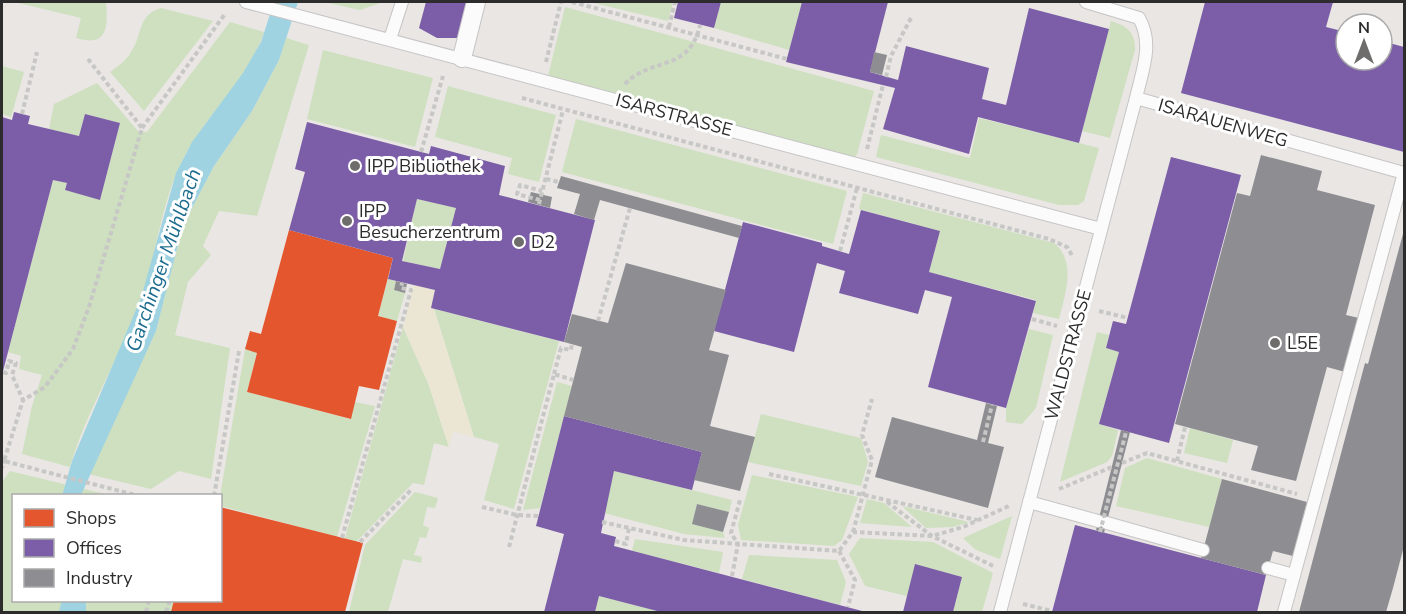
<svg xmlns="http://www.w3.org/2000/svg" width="1406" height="614" viewBox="0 0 1406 614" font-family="'Nunito Sans',sans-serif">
<rect width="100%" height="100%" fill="#e9e6e3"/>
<!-- green -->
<g fill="#cee0c0">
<path d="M 14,2 L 106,2 C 108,26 108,48 76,38 L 81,18 Z"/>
<path d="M 324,2 L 383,2 L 360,10 Z"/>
<path d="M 590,2 L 673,2 L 668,21 Z"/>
<path d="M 721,2 L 802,2 L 789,50 L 714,28 Z"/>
<path d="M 565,7 L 874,91 L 857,154 L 854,158 L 548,76 Z"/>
<path d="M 161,8 L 213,21 L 144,111 L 110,72 C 118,66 126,61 131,52 C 143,35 137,15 161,8 Z"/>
<path d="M 1111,21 C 1127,26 1135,32 1135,50 L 1110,138 L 1082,131 Z"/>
<path d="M 230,22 L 264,32 C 249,80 205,115 183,159 C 161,202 157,253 141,299 C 121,356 87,409 70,467 L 22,454 L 32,406 L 42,375 L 19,369 L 21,356 L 8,352 L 53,180 L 67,183 L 65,190 L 100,199 L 120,123 L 85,114 L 79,136 L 49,129 L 54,104 L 97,83 L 138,131 L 147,132 Z"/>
<path d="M 286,38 L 309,45 L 257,216 L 219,211 L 203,246 L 211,255 L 188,282 L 175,335 L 230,348 L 211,479 L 179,471 L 151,489 L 88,474 L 156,331 L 183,225 L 214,166 L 252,111 L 279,60 Z"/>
<path d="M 323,50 L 433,78 L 415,147 L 307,119 Z"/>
<path d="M 2,66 L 24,72 L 11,117 L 2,114 Z"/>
<path d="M 448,86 L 556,115 L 539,182 L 508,174 L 512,158 L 435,137 Z"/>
<path d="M 979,118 L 1099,148 L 1084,201 L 1078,205 L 1059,205 L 876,157 L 881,135 L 970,158 Z"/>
<path d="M 576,119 L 847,191 L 833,244 L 562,172 Z"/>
<path d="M 863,193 L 1054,243 C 1077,261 1065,295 1059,319 L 1033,313 L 1036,300 L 929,272 L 940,231 L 859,209 Z"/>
<path d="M 417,199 L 456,208 L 440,269 L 403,261 Z"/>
<path d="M 388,279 L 396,281 L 394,290 L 405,293 L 397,321 L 378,316 Z"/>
<path d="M 434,309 L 559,341 L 514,509 L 484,500 L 499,444 L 474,437 Z"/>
<path d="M 403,327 L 428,383 L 449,447 L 434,443 L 424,485 L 413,483 L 356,542 L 345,538 Z"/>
<path d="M 1029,329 L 1053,335 L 1036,408 L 1022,424 L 1006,422 L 1006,408 Z"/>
<path d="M 1097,332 L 1109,335 L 1106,348 L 1119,352 L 1099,424 L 1118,430 L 1112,456 L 1107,462 L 1060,482 Z"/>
<path d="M 245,349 L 257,353 L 247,392 L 350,419 L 355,402 L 375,406 L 337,537 L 221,506 L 220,496 Z"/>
<path d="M 557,382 L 572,386 L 540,508 L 523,510 Z"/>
<path d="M 761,414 L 861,438 L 868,462 L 861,486 L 748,462 Z"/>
<path d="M 1190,428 L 1233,440 L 1227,463 L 1184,453 Z"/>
<path d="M 1147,458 L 1222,479 L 1209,527 L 1116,506 L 1125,468 Z"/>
<path d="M 10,471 L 109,495 L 14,496 L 14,600 L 176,601 L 173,612 L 2,612 L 2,482 Z"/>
<path d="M 614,471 L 732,500 L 729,512 L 697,504 L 692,523 L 723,532 L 725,538 L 684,534 L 604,513 Z"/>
<path d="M 752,475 L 858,497 L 842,540 L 834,546 L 741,540 L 738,525 Z"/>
<path d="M 415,492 L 438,498 L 435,508 L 427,507 L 423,525 L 429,528 L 426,538 L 420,537 L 414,555 L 422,557 L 421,563 L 403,559 L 388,612 L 349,612 L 365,545 Z"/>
<path d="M 867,499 L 884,503 L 912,527 L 860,523 Z"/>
<path d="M 902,506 L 969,522 L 953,527 L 926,528 Z"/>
<path d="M 1012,516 L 1000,559 L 976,550 L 963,538 Z"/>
<path d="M 860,538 L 933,542 L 993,573 L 982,612 L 953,612 L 962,577 L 916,565 L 907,596 L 865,586 L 849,554 Z"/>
<path d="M 635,539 L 723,552 L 719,573 L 632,551 Z"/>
<path d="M 749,555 L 837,560 L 846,582 L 840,605 L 742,579 Z"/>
<path d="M 599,596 L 661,612 L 595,612 Z"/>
</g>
<!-- sand -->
<path fill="#ebe6d4" d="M 413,285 L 435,290 L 434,309 L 474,437 L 453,432 L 449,447 L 428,383 L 403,327 Z"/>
<!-- water -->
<g fill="#9fd3e2">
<path d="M 274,2 L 298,2 L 279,60 L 252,111 L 214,166 L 183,225 L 156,331 L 81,495 L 62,496 L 72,461 L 141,298 L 176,173 L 192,142 L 243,73 L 261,42 Z"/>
<path d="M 62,600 L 86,601 L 86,612 L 59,612 Z"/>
</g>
<!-- shops -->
<g fill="#e4572e">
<path d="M 289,230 L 393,258 L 378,316 L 397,321 L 379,390 L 359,386 L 351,419 L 247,392 L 257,353 L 245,349 L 250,331 L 261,334 Z"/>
<path d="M 220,507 L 363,543 L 345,612 L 171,612 L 174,600 L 220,600 Z"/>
</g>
<!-- offices -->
<g fill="#7b5ea7" fill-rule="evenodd">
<path d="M 426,2 L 468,2 L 458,38 L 437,38 L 419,28 Z"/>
<path d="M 678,2 L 721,2 L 714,28 L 674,18 Z"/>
<path d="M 802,2 L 888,2 L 870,72 L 898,80 L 906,46 L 989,68 L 982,99 L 1006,105 L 1029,8 L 1109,29 L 1079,143 L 978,117 L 969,154 L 883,129 L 895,88 L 786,62 Z"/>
<path d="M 1205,2 L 1333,2 L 1326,27 L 1346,32 L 1346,60 L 1382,60 L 1382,41 L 1404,47 L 1404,152 L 1181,93 Z"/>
<path d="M 14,112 L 30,116 L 28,124 L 79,136 L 85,114 L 120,123 L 100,200 L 65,190 L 67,183 L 53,180 L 2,375 L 2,117 L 12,120 Z"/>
<path d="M 307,122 L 429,154 L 431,146 L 505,166 L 499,195 L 595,220 L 564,342 L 431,308 L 435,290 L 388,279 L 393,258 L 289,230 L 305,172 L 295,169 ZM 417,199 L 456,208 L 440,269 L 402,261 Z"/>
<path d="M 1171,157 L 1241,175 L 1169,443 L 1099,424 L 1119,352 L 1106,348 L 1113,321 L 1126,324 Z"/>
<path d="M 861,210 L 940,231 L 929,272 L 1036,301 L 1006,408 L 928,387 L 952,297 L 925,290 L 918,314 L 839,293 L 845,271 L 817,263 L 794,352 L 714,331 L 743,222 L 822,243 L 822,246 L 849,254 Z"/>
<path d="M 564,416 L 702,452 L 692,490 L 614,471 L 601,533 L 616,537 L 614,546 L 866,612 L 661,612 L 599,596 L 595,612 L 544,612 L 564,534 L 536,526 Z"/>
<path d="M 1075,525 L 1266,575 L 1257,612 L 1052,612 Z"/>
<path d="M 915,564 L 962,577 L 953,612 L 903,612 Z"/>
</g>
<!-- industry -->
<g fill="#8d8d92">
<path d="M 874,52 L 887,55 L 882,75 L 870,72 Z"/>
<path d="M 1261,155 L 1322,171 L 1317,190 L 1375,205 L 1346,315 L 1359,318 L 1345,372 L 1327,367 L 1296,481 L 1251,470 L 1258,446 L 1175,424 L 1237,193 L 1250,196 Z"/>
<path d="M 561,176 L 742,226 L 739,238 L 600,200 L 594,220 L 574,214 L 580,194 L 557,188 Z"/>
<path d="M 531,192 L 552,197 L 550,208 L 528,202 Z"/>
<path d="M 1404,230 L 1404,546 L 1393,588 L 1386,612 L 1299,612 L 1365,363 L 1368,364 Z"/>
<path d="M 626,263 L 726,290 L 709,350 L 729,355 L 710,426 L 755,437 L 740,491 L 694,480 L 702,452 L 564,416 L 582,347 L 564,342 L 572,314 L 608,323 Z"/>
<path d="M 396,281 L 407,284 L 405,293 L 394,290 Z"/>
<path d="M 986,403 L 997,406 L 988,443 L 1004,447 L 988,508 L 875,477 L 892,417 L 977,440 Z"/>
<path d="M 1121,430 L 1130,432 L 1104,533 L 1096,530 Z"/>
<path d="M 1222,479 L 1307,502 L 1293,556 L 1273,551 L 1266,575 L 1201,558 Z"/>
<path d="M 697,504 L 729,512 L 723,532 L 692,524 Z"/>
</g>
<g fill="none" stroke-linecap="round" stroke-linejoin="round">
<!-- service casing -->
<g stroke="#c6c4c5" stroke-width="14">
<g id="service">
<path d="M 246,2 L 1101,229"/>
<path d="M 1086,2 L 1139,18 C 1154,44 1142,71 1136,98 L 1404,173"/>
<path d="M 390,39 L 402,2"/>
<path d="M 1029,502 L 1098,521"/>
<path d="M 1107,523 L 1203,550"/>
<path d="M 1268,568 L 1294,575"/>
<path d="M 1000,612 L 1136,98"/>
<path d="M 1284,612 L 1404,173"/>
</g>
</g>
<!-- pedestrian casing -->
<g stroke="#c6c4c5" stroke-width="20">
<path id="pedestrian" d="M 462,58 L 476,2"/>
</g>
<!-- path -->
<g stroke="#c7c7c6" stroke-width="4" stroke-dasharray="4.5 3" stroke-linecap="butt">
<path d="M 572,2 L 787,59"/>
<path d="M 669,27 L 675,2"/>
<path d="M 88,59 L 142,128 L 89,307 L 73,349 L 45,387 L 23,400 L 4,461 L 139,496"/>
<path d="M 546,62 L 561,2"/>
<path d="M 886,77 L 891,56 L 912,16"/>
<path d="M 625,84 C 652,56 689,73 700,25"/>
<path d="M 522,98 L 1049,239 L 1067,247 L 1073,257"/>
<path d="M 22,114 L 37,52"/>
<path d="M 142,128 L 225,14"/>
<path d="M 867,149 L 883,85"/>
<path d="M 421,152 L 443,76"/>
<path d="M 546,179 L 559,182"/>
<path d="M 540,200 L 517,194 L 520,185 L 542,191"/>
<path d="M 539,204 L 563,110"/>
<path d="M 840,251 L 857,188"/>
<path d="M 1099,311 L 1128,318"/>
<path d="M 1032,319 L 1057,326"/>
<path d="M 598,321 L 630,208"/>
<path d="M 3,372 L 6,373 L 9,361 L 16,363 L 12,375 L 23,400"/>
<path d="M 554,374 L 561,348 L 571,350 L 572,344"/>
<path d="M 983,442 L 992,405"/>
<path d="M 2,460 L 4,461 L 2,468"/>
<path d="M 1177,461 L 1185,427"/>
<path d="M 1122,463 L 1147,453 L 1297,494"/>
<path d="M 769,474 L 977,520"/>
<path d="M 1059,489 L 1112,467"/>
<path d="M 214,496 L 239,351"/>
<path d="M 887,502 L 932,536 L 993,566"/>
<path d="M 482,507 L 517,515 L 538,516"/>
<path d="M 602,522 L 684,540 L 839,551 L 853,532 L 932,536 L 963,527 L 1009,506"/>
<path d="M 853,532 L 872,460 L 862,435 L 872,399"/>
<path d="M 342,538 L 411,290 L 401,288 L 402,283"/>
<path d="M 615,541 L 626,544 L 629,528"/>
<path d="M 360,542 L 412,489"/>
<path d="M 509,547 L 554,374 L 573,380"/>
<path d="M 839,551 L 855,580 L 848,607"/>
<path d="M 732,576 L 738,544 L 731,533 L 740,500"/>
<path d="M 1023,604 L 1052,611"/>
<path d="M 146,612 L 149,600"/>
<path d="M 166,612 L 170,600"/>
</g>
<!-- service -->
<use href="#service" stroke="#fcfbfb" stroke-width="12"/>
<!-- pedestrian -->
<use href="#pedestrian" stroke="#fcfbfb" stroke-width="18"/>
<!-- path-bridge -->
<path stroke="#c7c7c6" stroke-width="4" stroke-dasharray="4.5 3" stroke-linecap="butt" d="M 1100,532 L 1126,432"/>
</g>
<!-- markers -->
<g fill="#6e6d6c" stroke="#fff" stroke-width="2">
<circle cx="355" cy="166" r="6"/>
<circle cx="347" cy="221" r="6"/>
<circle cx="519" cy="242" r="6"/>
<circle cx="1275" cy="343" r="6"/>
</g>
<g text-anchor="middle" stroke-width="6" stroke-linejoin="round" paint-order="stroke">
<!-- street labels -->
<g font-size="18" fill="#2c2c2c" stroke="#fff">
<text transform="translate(674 115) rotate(15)" y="6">ISARSTRASSE</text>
<text transform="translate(1223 123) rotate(16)" y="6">ISARAUENWEG</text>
<text transform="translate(1068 355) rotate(-75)" y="6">WALDSTRASSE</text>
</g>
<!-- poi labels -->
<g font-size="18" fill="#2c2c2c" stroke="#fff" text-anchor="start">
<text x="367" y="172">IPP Bibliothek</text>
<text x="359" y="217">IPP<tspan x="359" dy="21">Besucherzentrum</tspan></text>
<text x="531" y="248">D2</text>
<text x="1287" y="349">L5E</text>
</g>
<!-- water labels -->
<g font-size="20" font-style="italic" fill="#1d6c8f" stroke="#fff">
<text transform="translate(163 260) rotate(-71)" y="7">Garchinger Mühlbach</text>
</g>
</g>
<!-- border -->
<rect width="1406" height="614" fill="none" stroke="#2c2c2c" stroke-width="6"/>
<!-- legend -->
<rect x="12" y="494" width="210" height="108" fill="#ffffff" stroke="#ababab" stroke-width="1.5"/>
<rect x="24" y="509" width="30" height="18" fill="#e4572e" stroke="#ababab" stroke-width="1.5"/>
<text x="66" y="524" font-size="18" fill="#2c2c2c">Shops</text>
<rect x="24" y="539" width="30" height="18" fill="#7b5ea7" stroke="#ababab" stroke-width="1.5"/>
<text x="66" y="554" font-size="18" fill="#2c2c2c">Offices</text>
<rect x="24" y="569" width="30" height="18" fill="#8d8d92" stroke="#ababab" stroke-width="1.5"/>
<text x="66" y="584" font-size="18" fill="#2c2c2c">Industry</text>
<!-- north arrow -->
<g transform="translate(1364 42)"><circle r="28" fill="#ffffff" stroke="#ababab" stroke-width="1.5"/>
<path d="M0-4.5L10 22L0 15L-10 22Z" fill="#6e6d6c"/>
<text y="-9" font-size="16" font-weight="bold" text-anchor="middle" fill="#2c2c2c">N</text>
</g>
</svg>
